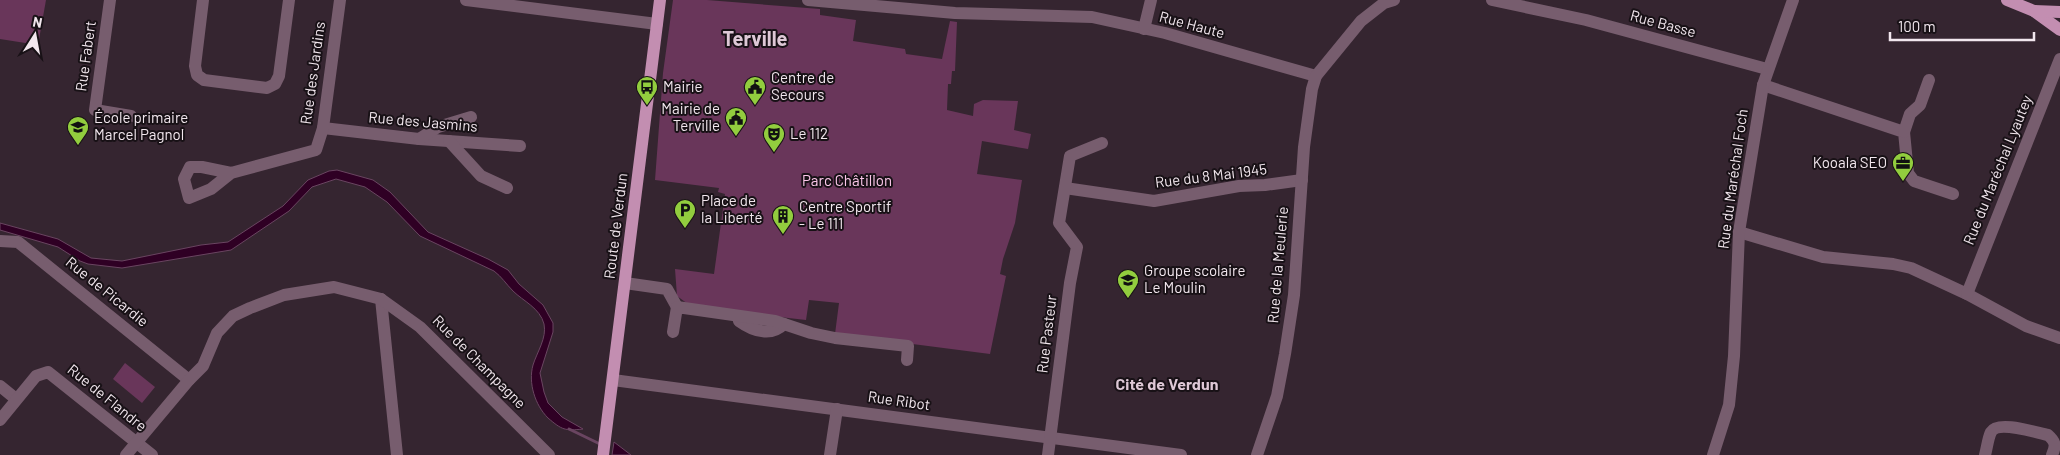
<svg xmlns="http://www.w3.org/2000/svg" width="2060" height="455" viewBox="0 0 2060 455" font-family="Barlow,sans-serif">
<rect width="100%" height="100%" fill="#352530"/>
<!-- green -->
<g fill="#69365a">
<path d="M 0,0 L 46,0 L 38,45 L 0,39 Z"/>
<path d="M 673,0 L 707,0 L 820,9 L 820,15 L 856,20 L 853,41 L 905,49 L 906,54 L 942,59 L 950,21 L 957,22 L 955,71 L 952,71 L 951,84 L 948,84 L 947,110 L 973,116 L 974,104 L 983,100 L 1018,101 L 1014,130 L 1031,134 L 1028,149 L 982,141 L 977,174 L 1022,180 L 1015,223 L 1003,259 L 1000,274 L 1006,276 L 990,354 L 835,334 L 839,303 L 809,300 L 806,320 L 692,307 L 677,296 L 675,269 L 714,274 L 725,194 L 718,192 L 719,188 L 655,180 L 663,73 Z"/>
<path d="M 125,363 L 155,387 L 142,403 L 113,379 Z"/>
</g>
<!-- water -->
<g fill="#2f0024" stroke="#6a4561">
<path d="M 337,170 L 373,180 L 390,192 L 428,232 L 488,259 L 508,270 L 519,284 L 543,305 L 553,323 L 553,332 L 540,373 L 544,392 L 548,403 L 562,417 L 583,429 C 565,431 562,430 548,418 C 535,405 528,383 533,365 C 537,352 547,338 544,324 C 540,308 523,301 513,291 C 506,284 502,277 494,271 L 420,236 L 387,202 L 365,187 L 336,179 L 312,187 L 289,211 L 231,250 L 122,268 L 88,264 L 80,261 L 58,247 L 0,230 L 0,223 L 58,239 L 91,258 L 122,261 L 201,245 L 228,242 L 283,206 L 308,180 L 329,171 Z"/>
<path d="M 614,442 L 631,455 L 612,455 Z"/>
</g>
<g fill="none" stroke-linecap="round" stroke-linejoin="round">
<!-- stream -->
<path stroke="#6a4561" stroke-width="3" d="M 569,429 L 602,445"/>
<!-- minor -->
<g stroke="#775d6e" stroke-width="12">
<path d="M 110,0 L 95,110 L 131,116"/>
<path d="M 203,0 L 195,66 L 197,75 L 204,80 L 267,88 L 275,84 L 279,76 L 289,0"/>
<path d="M 466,0 L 657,24"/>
<path d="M 808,0 L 955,13 L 1092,17 L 1165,33 L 1316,76"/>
<path d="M 1492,0 L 1586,20 L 1767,69"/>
<path d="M 1144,29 L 1151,0"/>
<path d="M 1763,85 L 1904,132 L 1908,173 L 1914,181 L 1953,194"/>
<path d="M 323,128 L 419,139 L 520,146"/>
<path d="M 1904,132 L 1910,114 L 1920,105 L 1929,80"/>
<path d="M 419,139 L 438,127 L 471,117"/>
<path d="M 449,141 L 481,176 L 507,188"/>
<path d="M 231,173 L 202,167 L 190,167 L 184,179 L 189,198 L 211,189 L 231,173 L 316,150 L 323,128 L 340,0"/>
<path d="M 1065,188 L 1154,201 L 1239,186 L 1265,185 L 1302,180"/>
<path d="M 1739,232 L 1823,257 L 1893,264 L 1911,268 L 1967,294 L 2026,326 L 2060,338"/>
<path d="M 0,241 L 18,242 L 189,380"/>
<path d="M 625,283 L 667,289 L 677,307"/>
<path d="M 1967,294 L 2060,59"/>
<path d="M 381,299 L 397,455"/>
<path d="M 738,316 L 739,321 C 753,331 771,337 784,324"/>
<path d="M 673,332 L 677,307 L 775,321 L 811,333 L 835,338 L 908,346 L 907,360"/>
<path d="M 613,380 L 1181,455"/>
<path d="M 0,386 L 16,399"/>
<path d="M 0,420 L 36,376 L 48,372 L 152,455"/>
<path d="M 126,455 L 189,380 L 203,366 L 217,333 L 233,316 L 250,308 L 284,295 L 334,287 L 381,299 L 420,327 L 549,455"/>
<path d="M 830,455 L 837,409"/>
<path d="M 1048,455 L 1070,283 L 1077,247 L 1059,223 L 1070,156 L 1102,143"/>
<path d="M 1257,455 L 1277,396 L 1285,354 L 1294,295 L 1304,147 L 1312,89 L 1316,76 L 1361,21 L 1384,3 L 1394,0"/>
<path d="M 1713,455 L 1729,405 L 1734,356 L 1739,232 L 1763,85 L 1793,0"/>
<path d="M 1985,455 C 1987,448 1988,438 1991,432 C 1998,420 2037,433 2048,435 C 2056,442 2056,446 2052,455"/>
</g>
<!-- major -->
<g stroke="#c38eb1" stroke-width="12">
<path d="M 2007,0 L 2034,11 L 2060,30"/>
<path d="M 2034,11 L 2060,12"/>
<path d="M 603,455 L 660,0"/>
</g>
</g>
<!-- icons -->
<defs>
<g id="bus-pin" transform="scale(1.125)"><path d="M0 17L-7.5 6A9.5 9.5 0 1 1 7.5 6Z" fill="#92cd3e" stroke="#181116"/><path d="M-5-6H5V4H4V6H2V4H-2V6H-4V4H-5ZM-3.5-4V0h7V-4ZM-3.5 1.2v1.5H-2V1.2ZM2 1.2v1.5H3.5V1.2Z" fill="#111"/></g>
<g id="civic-pin" transform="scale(1.125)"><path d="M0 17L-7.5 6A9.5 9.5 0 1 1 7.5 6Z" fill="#92cd3e" stroke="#181116"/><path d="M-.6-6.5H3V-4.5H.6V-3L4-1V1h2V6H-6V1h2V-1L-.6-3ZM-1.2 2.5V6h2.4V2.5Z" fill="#111"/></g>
<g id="school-pin" transform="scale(1.125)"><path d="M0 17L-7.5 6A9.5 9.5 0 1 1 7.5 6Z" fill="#92cd3e" stroke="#181116"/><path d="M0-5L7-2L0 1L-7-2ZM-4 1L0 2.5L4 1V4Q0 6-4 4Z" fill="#111"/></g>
<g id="theatre-pin" transform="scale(1.125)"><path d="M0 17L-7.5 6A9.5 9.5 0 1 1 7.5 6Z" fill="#92cd3e" stroke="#181116"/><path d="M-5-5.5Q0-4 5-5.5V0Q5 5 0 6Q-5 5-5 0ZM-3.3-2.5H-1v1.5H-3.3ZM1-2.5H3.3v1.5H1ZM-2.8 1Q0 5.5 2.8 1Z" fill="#111"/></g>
<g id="office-pin" transform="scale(1.125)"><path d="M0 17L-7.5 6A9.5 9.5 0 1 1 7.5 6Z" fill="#92cd3e" stroke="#181116"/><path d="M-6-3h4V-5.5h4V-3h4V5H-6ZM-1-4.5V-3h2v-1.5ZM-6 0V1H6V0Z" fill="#111"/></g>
<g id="parking-pin" transform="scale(1.125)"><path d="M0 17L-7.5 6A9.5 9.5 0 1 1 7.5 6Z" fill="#92cd3e" stroke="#181116"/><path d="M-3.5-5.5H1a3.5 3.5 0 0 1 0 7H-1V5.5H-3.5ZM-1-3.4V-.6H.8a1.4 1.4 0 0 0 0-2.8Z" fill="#111"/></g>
<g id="building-pin" transform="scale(1.125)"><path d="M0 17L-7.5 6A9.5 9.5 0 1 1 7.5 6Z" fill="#92cd3e" stroke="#181116"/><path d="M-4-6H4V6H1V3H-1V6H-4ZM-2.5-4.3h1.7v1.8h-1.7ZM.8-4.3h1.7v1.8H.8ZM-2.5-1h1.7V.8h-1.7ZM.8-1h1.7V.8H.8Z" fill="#111"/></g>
</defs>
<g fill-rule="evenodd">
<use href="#bus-pin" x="647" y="87"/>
<use href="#civic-pin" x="755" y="87"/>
<use href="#civic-pin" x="736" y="118"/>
<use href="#school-pin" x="78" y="127"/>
<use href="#theatre-pin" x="774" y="134"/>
<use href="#office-pin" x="1903" y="163"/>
<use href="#parking-pin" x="685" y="210"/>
<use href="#building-pin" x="783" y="216"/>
<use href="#school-pin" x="1128" y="280"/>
</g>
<g text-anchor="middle" stroke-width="4" stroke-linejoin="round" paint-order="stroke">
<!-- street labels -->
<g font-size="15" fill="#f2e7ee" stroke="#181116">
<text transform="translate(1663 24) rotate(15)" y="5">Rue Basse</text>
<text transform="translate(1192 25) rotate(15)" y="5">Rue Haute</text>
<text transform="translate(86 56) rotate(-82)" y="5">Rue Fabert</text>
<text transform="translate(313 73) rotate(-82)" y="5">Rue des Jardins</text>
<text transform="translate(423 122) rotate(5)" y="5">Rue des Jasmins</text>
<text transform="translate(1998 170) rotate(-68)" y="5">Rue du Maréchal Lyautey</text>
<text transform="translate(1211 176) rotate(-7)" y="5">Rue du 8 Mai 1945</text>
<text transform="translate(1733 179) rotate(-82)" y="5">Rue du Maréchal Foch</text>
<text transform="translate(616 226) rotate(-83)" y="5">Route de Verdun</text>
<text transform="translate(1278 265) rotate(-85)" y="5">Rue de la Meulerie</text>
<text transform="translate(107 292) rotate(39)" y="5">Rue de Picardie</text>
<text transform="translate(1047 334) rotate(-83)" y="5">Rue Pasteur</text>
<text transform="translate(479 362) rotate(45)" y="5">Rue de Champagne</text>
<text transform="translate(107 398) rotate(39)" y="5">Rue de Flandre</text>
<text transform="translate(899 401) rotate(8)" y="5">Rue Ribot</text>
</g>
<!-- poi labels -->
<g font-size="15" fill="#f2e7ee" stroke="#181116" text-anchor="start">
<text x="771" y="83">Centre de<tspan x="771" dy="17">Secours</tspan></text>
<text x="663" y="92">Mairie</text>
<text x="720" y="114" text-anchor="end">Mairie de<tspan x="720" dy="17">Terville</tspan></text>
<text x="94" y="123">École primaire<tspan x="94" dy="17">Marcel Pagnol</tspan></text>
<text x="790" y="139">Le 112</text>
<text x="1887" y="168" text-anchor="end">Kooala SEO</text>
<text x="701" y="206">Place de<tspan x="701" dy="17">la Liberté</tspan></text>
<text x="799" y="212">Centre Sportif<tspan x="799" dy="17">- Le 111</tspan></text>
<text x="1144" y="276">Groupe scolaire<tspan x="1144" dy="17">Le Moulin</tspan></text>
</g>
<!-- park labels -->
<g font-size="15" fill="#fcc7ea" stroke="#181116">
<text x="847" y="186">Parc Châtillon</text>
</g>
<!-- neighbourhood labels -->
<g font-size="16" font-weight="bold" fill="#dec8d6" stroke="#181116">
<text x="1167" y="390">Cité de Verdun</text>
</g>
<!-- district labels -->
<g font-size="20" font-weight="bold" fill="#dec8d6" stroke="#181116">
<text x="755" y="46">Terville</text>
</g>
</g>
<!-- north arrow -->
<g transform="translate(35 35) rotate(11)" stroke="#181116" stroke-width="4" paint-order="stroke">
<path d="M0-4L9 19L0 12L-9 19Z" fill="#f2e7ee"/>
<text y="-8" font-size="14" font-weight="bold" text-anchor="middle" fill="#f2e7ee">N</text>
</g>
<!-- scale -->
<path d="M1890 32v8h144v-8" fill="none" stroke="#f2e7ee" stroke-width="2.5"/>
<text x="1898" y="32" font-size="15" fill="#f2e7ee" stroke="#181116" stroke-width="4" paint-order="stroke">100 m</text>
</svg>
